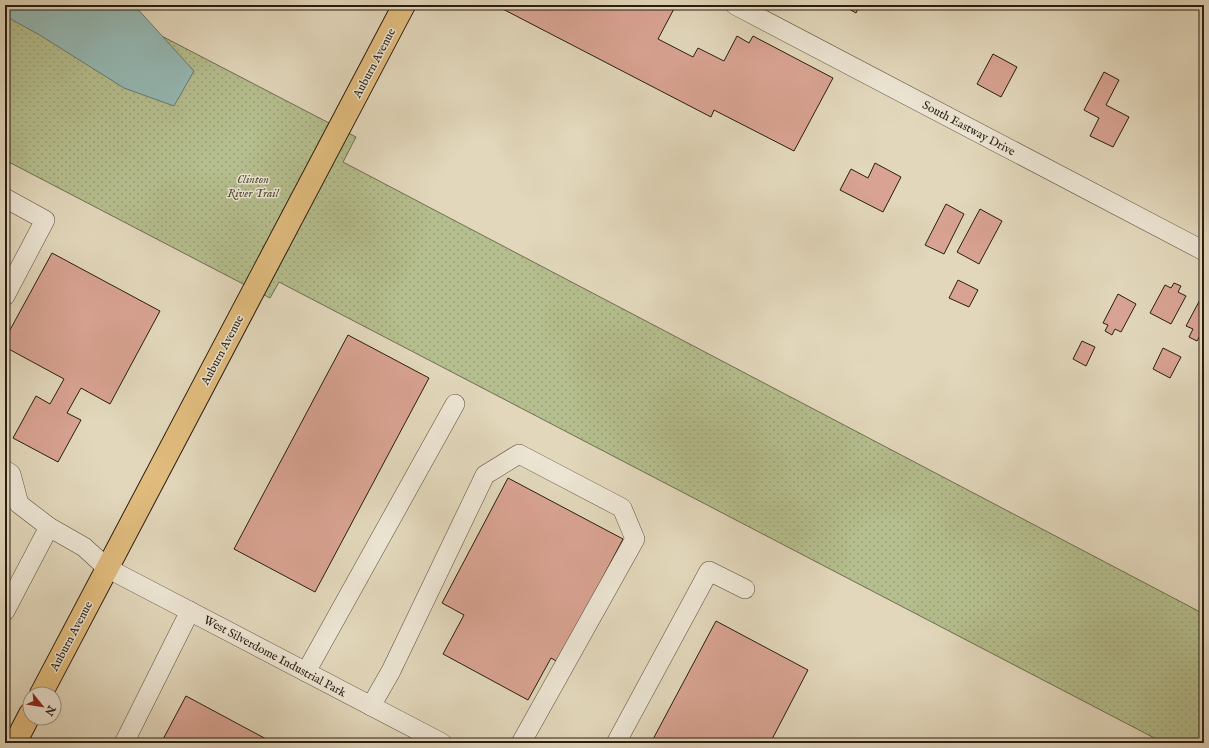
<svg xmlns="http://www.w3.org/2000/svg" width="1209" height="748" viewBox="0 0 1209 748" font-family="'IM FELL English',serif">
<defs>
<pattern id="green-dots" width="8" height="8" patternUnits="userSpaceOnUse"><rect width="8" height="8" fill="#b5be8e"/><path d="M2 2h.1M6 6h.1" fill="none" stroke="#9ca379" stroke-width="1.8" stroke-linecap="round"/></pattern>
</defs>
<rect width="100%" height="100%" fill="#e2d7bb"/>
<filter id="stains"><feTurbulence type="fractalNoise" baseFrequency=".005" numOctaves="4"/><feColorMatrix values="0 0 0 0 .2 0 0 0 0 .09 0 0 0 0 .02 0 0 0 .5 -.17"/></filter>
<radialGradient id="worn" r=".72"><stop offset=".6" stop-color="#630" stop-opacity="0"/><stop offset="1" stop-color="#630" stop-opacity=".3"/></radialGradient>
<!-- green -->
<path fill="url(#green-dots)" stroke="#6f6e4f" d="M 5,5 L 102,5 L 356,137 L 343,162 L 1204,614 L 1204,743 L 1164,743 L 279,282 L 270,298 L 5,160 Z"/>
<!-- water -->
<path fill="#95b9b4" stroke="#6a7b72" d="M 5,5 L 134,5 L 194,71 L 174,106 L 124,88 L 38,34 L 5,16 Z"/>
<!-- building -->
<g fill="#d8a392" stroke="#291d10">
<path d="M 495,5 L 676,5 L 658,39 L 693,57 L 698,48 L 724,61 L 737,36 L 749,43 L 753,36 L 833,78 L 794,151 L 714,110 L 711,117 Z"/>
<path d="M 842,5 L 860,5 L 856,13 Z"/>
<path d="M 993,54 L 1017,67 L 1001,97 L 977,84 Z"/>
<path d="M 1104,72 L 1119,80 L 1106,105 L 1129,117 L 1113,147 L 1090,136 L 1099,118 L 1084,110 Z"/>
<path d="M 875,163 L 901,177 L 883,212 L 840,190 L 851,169 L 868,178 Z"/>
<path d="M 946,204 L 964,214 L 944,254 L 925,245 Z"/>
<path d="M 980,209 L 1002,221 L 979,264 L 957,252 Z"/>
<path d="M 52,253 L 160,311 L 110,404 L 81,388 L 67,413 L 81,420 L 58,462 L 13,438 L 36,396 L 50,404 L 64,379 L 5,347 L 5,339 Z"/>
<path d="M 958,280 L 978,290 L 969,307 L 949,298 Z"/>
<path d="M 1174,283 L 1181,286 L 1178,292 L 1186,296 L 1171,324 L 1150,313 L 1165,285 L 1171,288 Z"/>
<path d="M 1118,294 L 1136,304 L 1121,332 L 1115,329 L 1112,335 L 1105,331 L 1108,325 L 1103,323 Z"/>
<path d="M 1202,296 L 1204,297 L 1204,335 L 1201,334 L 1197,341 L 1189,337 L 1193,329 L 1186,326 Z"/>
<path d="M 348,335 L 429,378 L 315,592 L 234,549 Z"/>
<path d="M 1082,341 L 1095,347 L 1086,366 L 1073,359 Z"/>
<path d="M 1163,348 L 1181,357 L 1170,378 L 1153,369 Z"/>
<path d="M 508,478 L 623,539 L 558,662 L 551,658 L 528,700 L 443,654 L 464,615 L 442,603 Z"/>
<path d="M 716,621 L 808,670 L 770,743 L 651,743 Z"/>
<path d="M 186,696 L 268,740 L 267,743 L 161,743 Z"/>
</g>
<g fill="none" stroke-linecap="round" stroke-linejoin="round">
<!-- minor casing -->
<g stroke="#574c3b" stroke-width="20">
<g id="minor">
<path d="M 735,5 L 1204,251"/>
<path d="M 5,198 L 45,220 L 5,296"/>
<path d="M 5,470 L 11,474 L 19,504 L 49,527 L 84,547 L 107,568 L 442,743"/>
<path d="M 5,611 L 49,527"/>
<path d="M 306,672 L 455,404"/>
<path d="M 371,706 L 391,671 L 485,475 L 519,454 L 622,508 L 635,539 L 521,743"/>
<path d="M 124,743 L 190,611"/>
<path d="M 616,743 L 709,571 L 745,589"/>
</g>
</g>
<!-- major casing -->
<g stroke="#291d10" stroke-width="24">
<g id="major">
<path d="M 41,694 L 404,5"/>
<path d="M 15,743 L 30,714"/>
</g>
</g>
<!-- minor -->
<use href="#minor" stroke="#ece5d3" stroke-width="19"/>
<!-- major -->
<use href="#major" stroke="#e1bc7e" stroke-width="22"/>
</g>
<g text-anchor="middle" stroke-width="3" stroke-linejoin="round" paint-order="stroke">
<!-- street labels -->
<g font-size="12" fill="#291d10" stroke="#ece5d3">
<text transform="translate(374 63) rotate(-62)" y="4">Auburn Avenue</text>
<text transform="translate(969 128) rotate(28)" y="4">South Eastway Drive</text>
<text transform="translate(222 350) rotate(-62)" y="4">Auburn Avenue</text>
<text transform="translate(71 636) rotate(-62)" y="4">Auburn Avenue</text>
<text transform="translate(275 656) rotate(28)" y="4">West Silverdome Industrial Park</text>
</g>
<!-- park labels -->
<g font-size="12" font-style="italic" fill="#534d36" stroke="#ece5d3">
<text x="253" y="183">Clinton<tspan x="253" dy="14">River Trail</tspan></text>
</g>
</g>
<!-- margin -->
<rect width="1209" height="748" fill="none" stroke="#e2d7bb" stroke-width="20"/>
<rect x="6" y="6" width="1197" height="736" fill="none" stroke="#291d10" stroke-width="2"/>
<rect x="10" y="10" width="1189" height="728" fill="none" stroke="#291d10"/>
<!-- north arrow -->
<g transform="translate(42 706) rotate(120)"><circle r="19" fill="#ece5d3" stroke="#9e9585"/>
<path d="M0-3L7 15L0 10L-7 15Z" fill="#8f2418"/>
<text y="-6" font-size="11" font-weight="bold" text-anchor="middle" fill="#291d10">N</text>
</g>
<rect width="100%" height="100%" filter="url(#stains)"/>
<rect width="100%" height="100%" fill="url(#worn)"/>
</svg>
